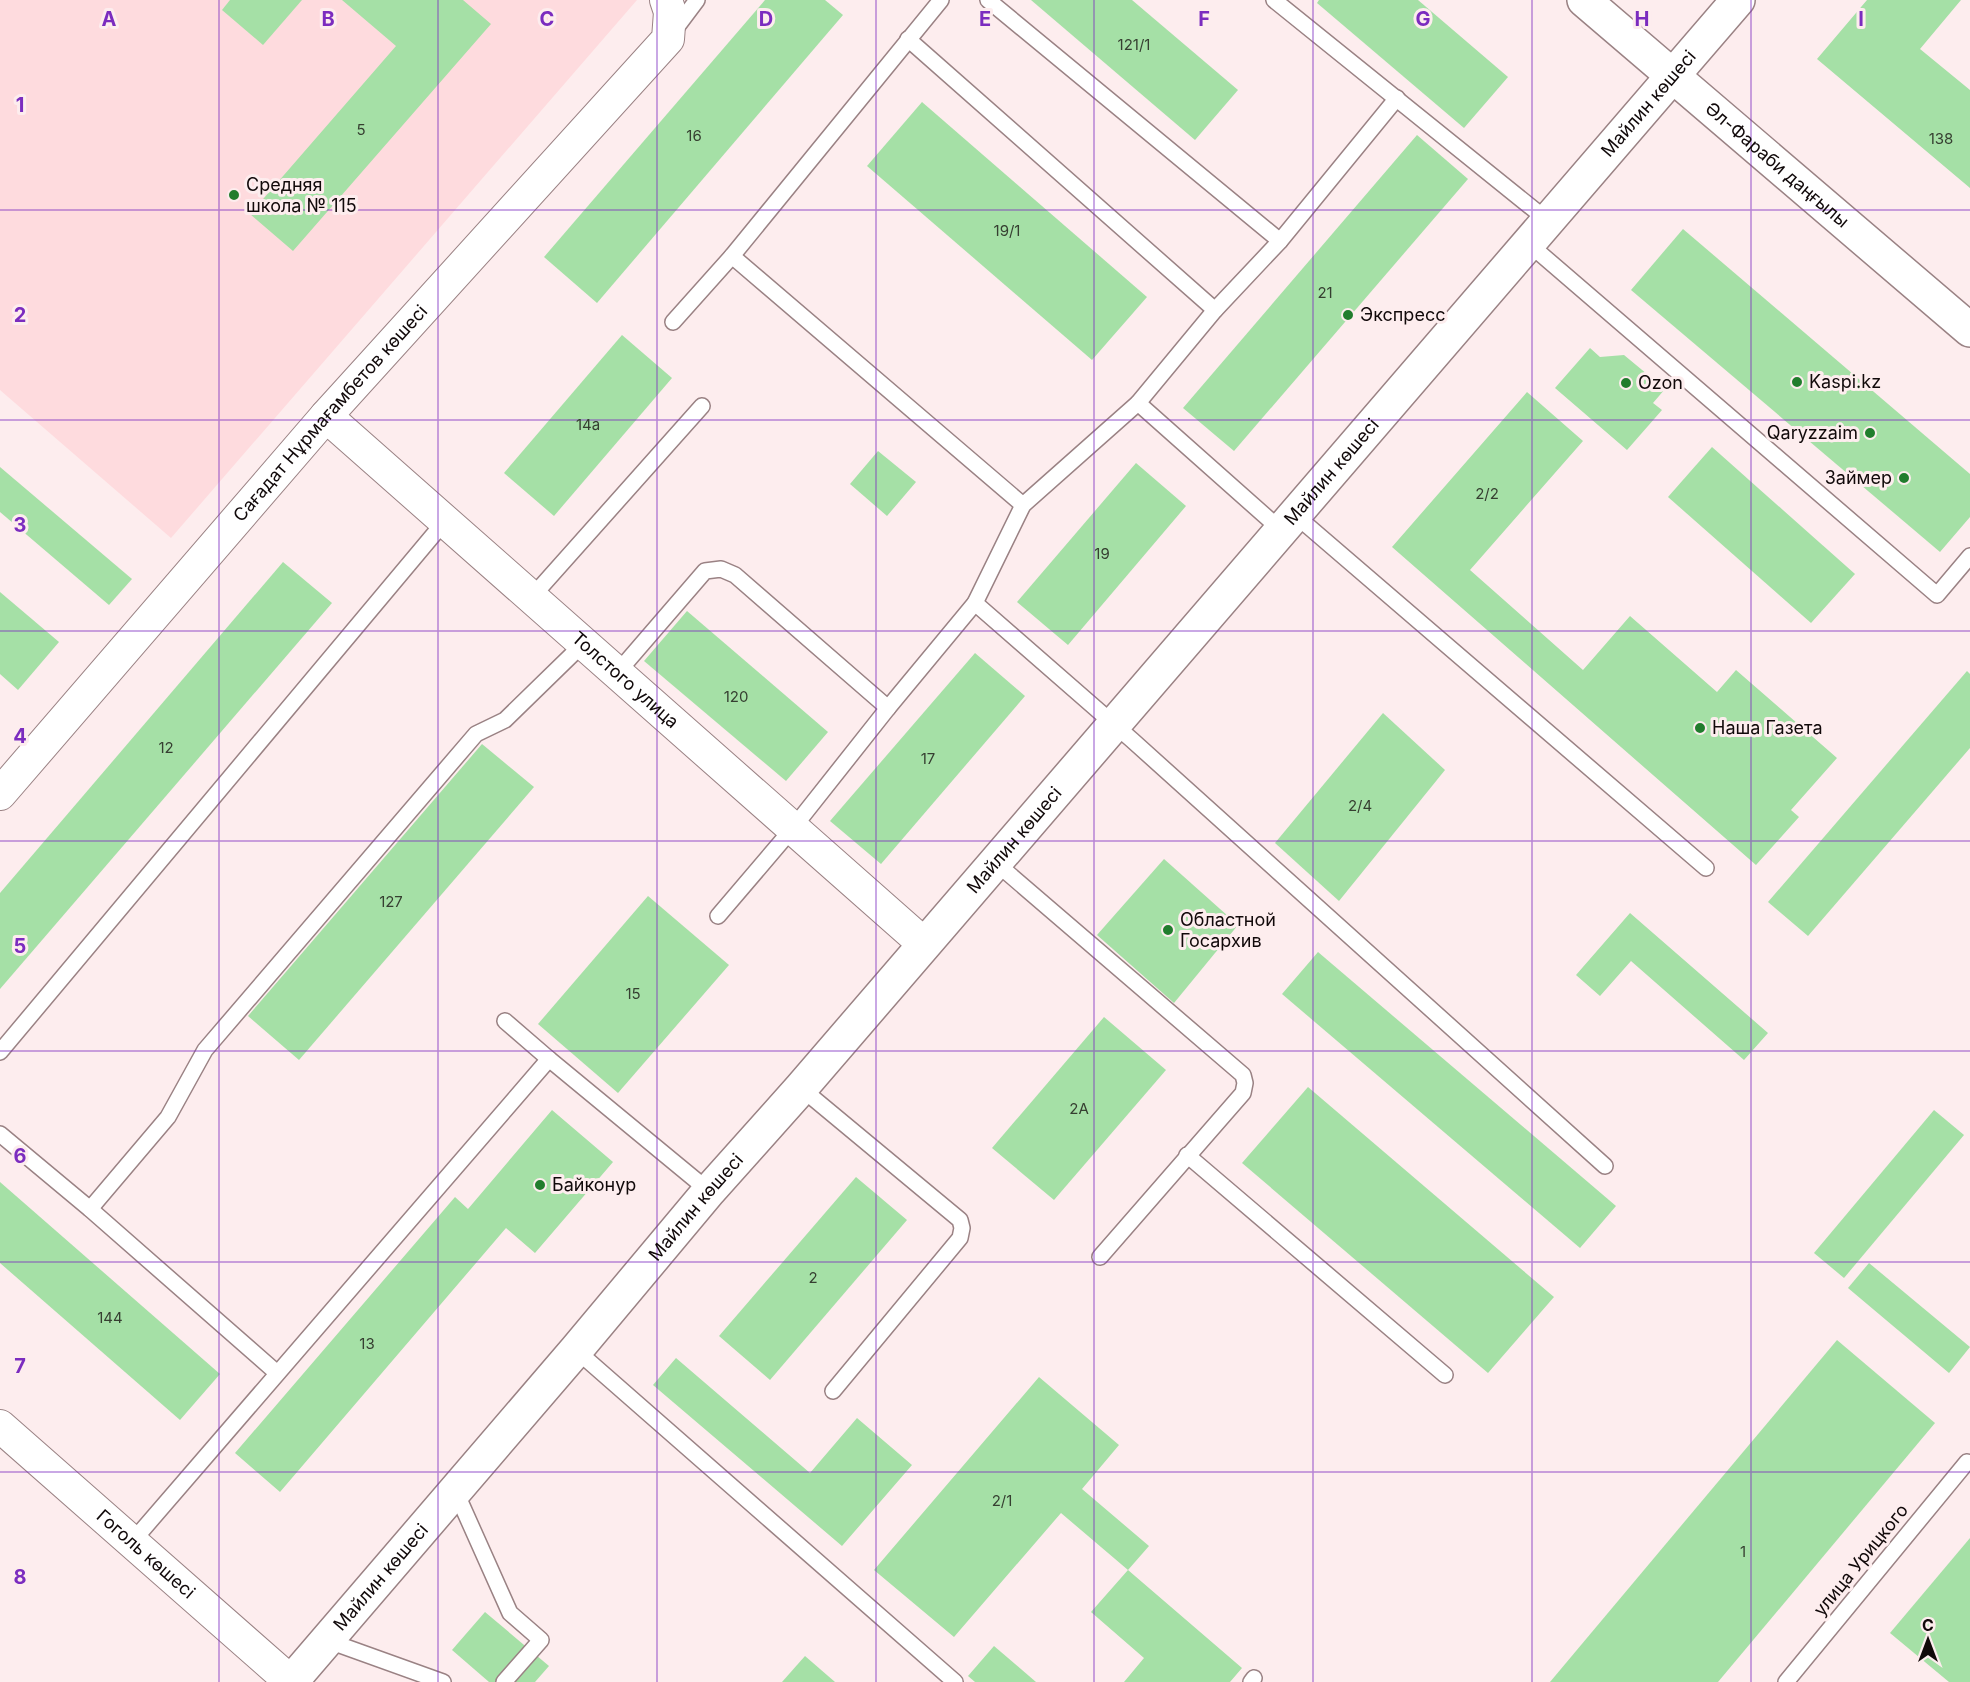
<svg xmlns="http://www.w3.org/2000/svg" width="1970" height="1682" viewBox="0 0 1970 1682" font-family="Inter,sans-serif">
<rect width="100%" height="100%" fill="#fdedee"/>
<!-- built -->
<path fill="#fedbde" d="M 0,0 L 637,0 L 171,538 L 0,390 Z"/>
<!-- building -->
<g fill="#a5e0a6">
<path d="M 230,0 L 302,0 L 263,45 L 222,10 Z"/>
<path d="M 342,0 L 463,0 L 491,24 L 293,251 L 250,214 L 396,46 Z"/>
<path d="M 765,0 L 825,0 L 843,15 L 597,303 L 544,257 Z"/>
<path d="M 1031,0 L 1132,0 L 1238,90 L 1195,140 Z"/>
<path d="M 1319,0 L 1418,0 L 1508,77 L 1464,128 L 1317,3 Z"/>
<path d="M 1867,0 L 1961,0 L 1920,49 L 1970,90 L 1970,188 L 1817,59 Z"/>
<path d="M 922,102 L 1147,297 L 1092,360 L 867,166 Z"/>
<path d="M 1417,135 L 1468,179 L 1234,451 L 1183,408 Z"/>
<path d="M 1683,229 L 1970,474 L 1970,517 L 1940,552 L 1631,290 Z"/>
<path d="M 622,335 L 672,378 L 554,516 L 504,473 Z"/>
<path d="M 1590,348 L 1600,357 L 1624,355 L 1665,389 L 1653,403 L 1662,410 L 1627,450 L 1555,388 Z"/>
<path d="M 1527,392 L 1583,441 L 1470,570 L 1583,670 L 1630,616 L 1717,692 L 1736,670 L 1837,758 L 1791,810 L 1799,817 L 1756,865 L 1392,547 Z"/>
<path d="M 1712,447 L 1855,574 L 1811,623 L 1668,497 Z"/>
<path d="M 878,451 L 916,482 L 887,516 L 850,484 Z"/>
<path d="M 1136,463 L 1186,506 L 1068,645 L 1017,602 Z"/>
<path d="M 0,467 L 132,579 L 109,605 L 0,512 Z"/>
<path d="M 283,562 L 332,603 L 0,989 L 0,893 Z"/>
<path d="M 0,592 L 59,642 L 18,690 L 0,674 Z"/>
<path d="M 687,611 L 828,732 L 786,781 L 644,661 Z"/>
<path d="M 975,653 L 1025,696 L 881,864 L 830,821 Z"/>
<path d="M 1967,671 L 1970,674 L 1970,748 L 1808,936 L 1768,902 Z"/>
<path d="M 1383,713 L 1445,770 L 1339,901 L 1275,843 Z"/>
<path d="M 482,744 L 534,787 L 299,1060 L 248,1016 Z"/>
<path d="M 1164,859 L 1238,925 L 1174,1003 L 1097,935 Z"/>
<path d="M 648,896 L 729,965 L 618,1093 L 538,1024 Z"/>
<path d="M 1630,913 L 1768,1033 L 1744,1060 L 1631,961 L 1600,996 L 1576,975 Z"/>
<path d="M 1318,952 L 1616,1206 L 1580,1248 L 1282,994 Z"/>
<path d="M 1104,1017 L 1166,1070 L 1054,1200 L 992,1148 Z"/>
<path d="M 1308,1087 L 1554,1297 L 1488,1373 L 1242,1163 Z"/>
<path d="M 552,1110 L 613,1162 L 535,1253 L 506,1228 L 280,1492 L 235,1453 L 455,1197 L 468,1209 Z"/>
<path d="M 1934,1110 L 1964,1135 L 1844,1278 L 1814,1253 Z"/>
<path d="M 856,1177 L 907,1220 L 770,1380 L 719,1336 Z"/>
<path d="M 0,1182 L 220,1374 L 180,1420 L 0,1263 Z"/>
<path d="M 1869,1263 L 1970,1347 L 1949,1373 L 1848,1288 Z"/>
<path d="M 1837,1340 L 1935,1423 L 1718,1682 L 1550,1682 Z"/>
<path d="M 676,1358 L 810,1473 L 857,1418 L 912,1465 L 842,1546 L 653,1385 Z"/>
<path d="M 1039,1377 L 1119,1445 L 1082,1489 L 1149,1546 L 1128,1570 L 1061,1513 L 954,1637 L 874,1570 Z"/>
<path d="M 1970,1538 L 1970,1682 L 1949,1682 L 1890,1633 Z"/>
<path d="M 1128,1570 L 1242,1668 L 1230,1682 L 1124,1682 L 1144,1658 L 1091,1612 Z"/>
<path d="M 485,1612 L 549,1666 L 535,1682 L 489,1682 L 452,1650 Z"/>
<path d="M 994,1646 L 1036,1682 L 975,1682 L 968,1676 Z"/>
<path d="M 805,1656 L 835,1682 L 782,1682 Z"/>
</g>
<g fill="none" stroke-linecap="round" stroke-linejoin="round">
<!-- lane casing -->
<g stroke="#9a8284" stroke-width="18">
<g id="lane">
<path d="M 988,0 L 1280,241"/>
<path d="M 1274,0 L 1547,220"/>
<path d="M 673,32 L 697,0"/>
<path d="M 908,39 L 1215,310"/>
<path d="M 1528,243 L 1937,595 L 1970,556"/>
<path d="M 732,256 L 1023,505"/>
<path d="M 673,322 L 732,256 L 941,0"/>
<path d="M 1138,403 L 1281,530"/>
<path d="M 1294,514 L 1706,868"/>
<path d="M 531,598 L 702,406"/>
<path d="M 975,603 L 1132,740 L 1605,1166"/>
<path d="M 617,673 L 705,571 L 721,569 L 735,575 L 888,708"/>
<path d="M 995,862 L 1243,1075 L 1245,1083 L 1243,1093 L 1100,1257"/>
<path d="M 718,916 L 793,828 L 888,708 L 975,603 L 1023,505 L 1138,403 L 1215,310 L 1280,241 L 1397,98"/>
<path d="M 505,1021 L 549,1059 L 709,1191"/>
<path d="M 0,1052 L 445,521"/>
<path d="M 801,1088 L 960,1220 L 962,1228 L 960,1238 L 833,1391"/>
<path d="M 0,1134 L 90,1209 L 277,1373"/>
<path d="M 1187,1155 L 1445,1375"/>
<path d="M 90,1209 L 168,1117 L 205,1050 L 476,734 L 505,720 L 584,643"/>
<path d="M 576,1350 L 955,1682"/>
<path d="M 455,1490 L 510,1613 L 541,1640 L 504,1682"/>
<path d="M 132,1542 L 549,1059"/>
<path d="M 326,1640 L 443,1682"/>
<path d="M 1251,1682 L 1254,1678"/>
<path d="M 1786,1682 L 1967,1462"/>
</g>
</g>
<!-- street casing -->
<g stroke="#9a8284" stroke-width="34">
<g id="street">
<path id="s1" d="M 326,416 L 924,944"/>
<path id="s2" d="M 0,794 L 326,416 L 668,39 L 670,12 L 666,0"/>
<path id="s3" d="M 0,1426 L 291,1682"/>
</g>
</g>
<!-- secondary casing -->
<g stroke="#9a8284" stroke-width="36">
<g id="secondary">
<path id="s4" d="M 1584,0 L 1970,330"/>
<path id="s5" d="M 291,1682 L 576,1350 L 709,1191 L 801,1088 L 1738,0"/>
</g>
</g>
<!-- lane -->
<use href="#lane" stroke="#fff" stroke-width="15"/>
<!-- street -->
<use href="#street" stroke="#fff" stroke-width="32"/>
<!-- secondary -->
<use href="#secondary" stroke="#fff" stroke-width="33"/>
</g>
<!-- grid -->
<path fill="none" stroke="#7b2cbf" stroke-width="1.5" stroke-opacity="0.55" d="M 219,0 L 219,1682M 438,0 L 438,1682M 657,0 L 657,1682M 876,0 L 876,1682M 1094,0 L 1094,1682M 1313,0 L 1313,1682M 1532,0 L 1532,1682M 1751,0 L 1751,1682M 0,210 L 1970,210M 0,420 L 1970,420M 0,631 L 1970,631M 0,841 L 1970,841M 0,1051 L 1970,1051M 0,1262 L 1970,1262M 0,1472 L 1970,1472"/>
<!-- markers -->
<g fill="#217d2d" stroke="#fdedee" stroke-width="2">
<circle cx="234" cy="195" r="6"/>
<circle cx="1348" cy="315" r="6"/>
<circle cx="1797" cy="382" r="6"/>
<circle cx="1626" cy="383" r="6"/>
<circle cx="1870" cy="433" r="6"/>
<circle cx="1904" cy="478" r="6"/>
<circle cx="1700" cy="728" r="6"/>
<circle cx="1168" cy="930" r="6"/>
<circle cx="540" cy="1185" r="6"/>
</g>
<g text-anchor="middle" stroke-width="6" stroke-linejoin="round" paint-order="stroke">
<!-- number labels -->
<g font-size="15" fill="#363f31">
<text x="1134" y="50">121/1</text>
<text x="361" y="135">5</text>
<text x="694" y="141">16</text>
<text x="1941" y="144">138</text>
<text x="1007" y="236">19/1</text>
<text x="1325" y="298">21</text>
<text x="588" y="430">14а</text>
<text x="1487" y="499">2/2</text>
<text x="1102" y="559">19</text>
<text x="736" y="702">120</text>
<text x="166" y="753">12</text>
<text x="928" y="764">17</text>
<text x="1360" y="811">2/4</text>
<text x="391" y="907">127</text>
<text x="633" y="999">15</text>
<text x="1079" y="1114">2А</text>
<text x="813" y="1283">2</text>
<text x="110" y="1323">144</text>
<text x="367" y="1349">13</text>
<text x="1002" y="1506">2/1</text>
<text x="1743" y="1557">1</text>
</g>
<!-- street labels -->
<g font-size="18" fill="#11090a" stroke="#fdedee">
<text dy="6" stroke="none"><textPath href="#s5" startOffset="2082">Майлин көшесі</textPath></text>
<text dy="6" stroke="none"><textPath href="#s4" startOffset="254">Әл-Фараби даңғылы</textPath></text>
<text dy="6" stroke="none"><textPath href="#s2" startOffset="504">Сағадат Нұрмағамбетов көшесі</textPath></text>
<text dy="6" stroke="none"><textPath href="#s5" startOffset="1596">Майлин көшесі</textPath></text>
<text dy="6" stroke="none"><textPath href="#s1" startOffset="399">Толстого улица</textPath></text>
<text dy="6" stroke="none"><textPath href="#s5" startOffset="1110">Майлин көшесі</textPath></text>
<text dy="6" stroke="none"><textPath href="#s5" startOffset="624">Майлин көшесі</textPath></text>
<text dy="6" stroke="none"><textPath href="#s3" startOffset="194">Гоголь көшесі</textPath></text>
<text transform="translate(1861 1560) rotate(-51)" y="6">улица Урицкого</text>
<text dy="6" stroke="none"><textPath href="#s5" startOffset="138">Майлин көшесі</textPath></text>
</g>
<!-- poi labels -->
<g font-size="18" fill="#11090a" stroke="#fdedee" text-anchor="start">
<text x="246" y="191">Средняя<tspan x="246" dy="21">школа № 115</tspan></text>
<text x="1360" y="321">Экспресс</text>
<text x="1809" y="388">Kaspi.kz</text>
<text x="1638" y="389">Ozon</text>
<text x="1858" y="439" text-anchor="end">Qaryzzaim</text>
<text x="1892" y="484" text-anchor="end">Займер</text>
<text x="1712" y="734">Наша Газета</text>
<text x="1180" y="926">Областной<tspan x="1180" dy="21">Госархив</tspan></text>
<text x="552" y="1191">Байконур</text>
</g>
</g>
<g font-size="20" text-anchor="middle" font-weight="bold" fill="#7b2cbf" stroke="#fdedee" stroke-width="6" stroke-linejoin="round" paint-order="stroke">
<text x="109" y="26">A</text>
<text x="328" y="26">B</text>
<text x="547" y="26">C</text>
<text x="766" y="26">D</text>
<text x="985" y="26">E</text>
<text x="1204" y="26">F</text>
<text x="1423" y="26">G</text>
<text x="1642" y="26">H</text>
<text x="1861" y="26">I</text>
<text x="20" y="112">1</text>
<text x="20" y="322">2</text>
<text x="20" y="532">3</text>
<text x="20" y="743">4</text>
<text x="20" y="953">5</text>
<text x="20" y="1163">6</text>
<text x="20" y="1373">7</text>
<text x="20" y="1584">8</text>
</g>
<!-- north arrow -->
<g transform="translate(1928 1640)" stroke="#fdedee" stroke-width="4.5" paint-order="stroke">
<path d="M0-4.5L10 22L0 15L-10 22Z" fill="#11090a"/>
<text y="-9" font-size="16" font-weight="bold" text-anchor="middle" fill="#11090a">С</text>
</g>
</svg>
